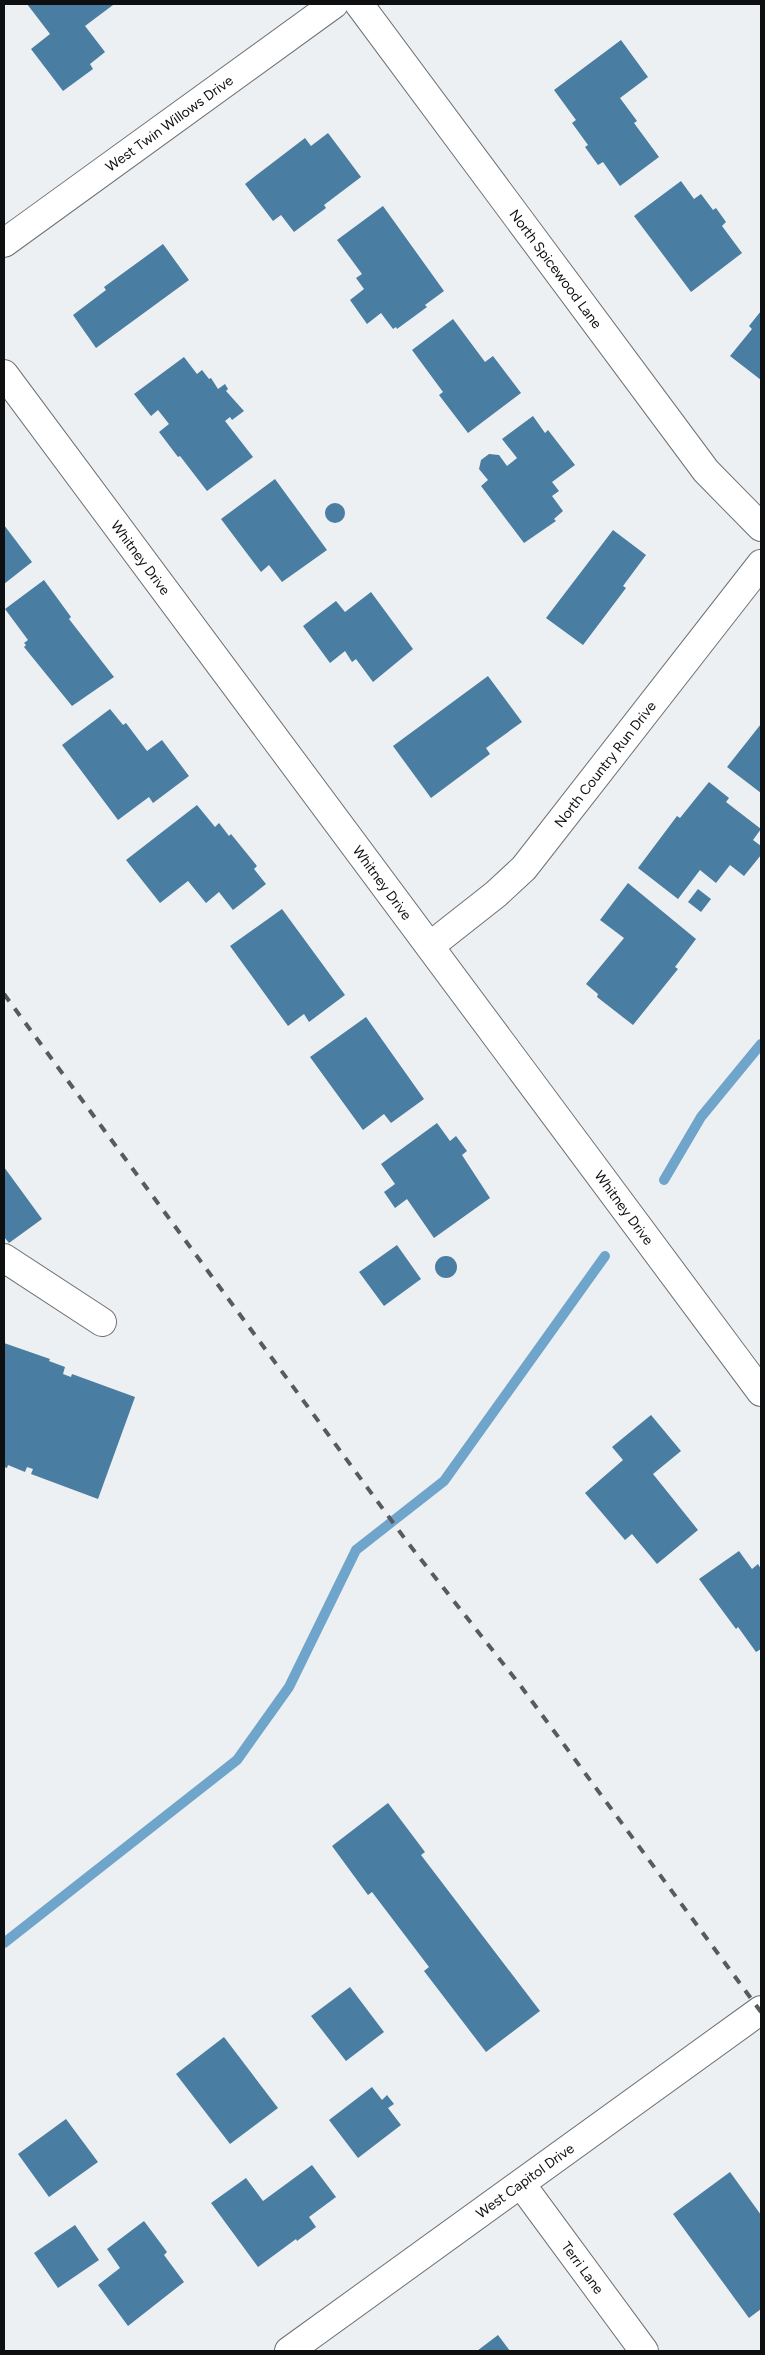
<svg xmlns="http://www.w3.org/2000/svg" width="765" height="2355" viewBox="0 0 765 2355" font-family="Figtree,sans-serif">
<rect width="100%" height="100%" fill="#edf0f3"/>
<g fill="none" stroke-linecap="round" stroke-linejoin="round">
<!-- stream -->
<g stroke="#6fa4cb" stroke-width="10">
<path d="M 664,1180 L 701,1117 L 761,1044"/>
<path d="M 4,1943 L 237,1760 L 289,1687 L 356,1550 L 444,1481 L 605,1256"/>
</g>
</g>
<!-- building -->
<g fill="#497da1">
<path d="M 27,4 L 112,4 L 113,5 L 85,26 L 105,52 L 90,64 L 93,69 L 63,91 L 31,49 L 50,34 Z"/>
<path d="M 621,40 L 648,77 L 620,98 L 637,121 L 634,123 L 659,157 L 620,186 L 603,162 L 598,165 L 585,147 L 588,145 L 572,123 L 576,120 L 554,90 Z"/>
<path d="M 328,133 L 361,177 L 324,205 L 326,208 L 294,232 L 281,215 L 273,221 L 245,184 L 305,138 L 311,146 Z"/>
<path d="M 681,181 L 694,199 L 701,194 L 713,210 L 716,208 L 726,222 L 722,226 L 742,253 L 691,292 L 634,216 Z"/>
<path d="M 383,206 L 444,291 L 425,305 L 427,307 L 397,329 L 396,327 L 393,329 L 381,313 L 367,324 L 350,300 L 364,289 L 356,278 L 362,274 L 337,240 Z"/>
<path d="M 163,244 L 189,280 L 96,348 L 73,315 L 106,290 L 104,287 Z"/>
<path d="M 761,311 L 761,380 L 730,356 L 752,329 L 749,326 Z"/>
<path d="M 453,319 L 485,362 L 493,356 L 521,393 L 468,433 L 439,395 L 443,392 L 412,350 Z"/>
<path d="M 184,357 L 197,374 L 202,370 L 209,379 L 211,378 L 218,389 L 225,384 L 228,389 L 226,391 L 244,411 L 232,420 L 230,417 L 225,421 L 253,457 L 207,491 L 180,456 L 178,457 L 159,432 L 169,424 L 158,410 L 151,416 L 134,394 Z"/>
<path d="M 533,416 L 545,433 L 548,430 L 575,465 L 552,482 L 559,491 L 552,496 L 563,511 L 554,519 L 556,521 L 524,543 L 481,486 L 488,480 L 479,469 L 481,460 L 489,454 L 499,455 L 507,466 L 517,458 L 502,439 Z"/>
<path d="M 275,479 L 327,550 L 282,582 L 269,565 L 261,572 L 221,519 Z"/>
<circle cx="335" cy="513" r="10"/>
<path d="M 4,525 L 32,562 L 4,584 Z"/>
<path d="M 613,530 L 646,555 L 623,586 L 626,588 L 583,645 L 546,618 Z"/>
<path d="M 44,580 L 71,617 L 69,619 L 114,677 L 72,706 L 24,647 L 26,645 L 24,643 L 28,640 L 5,609 Z"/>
<path d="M 371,592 L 413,649 L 373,682 L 356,659 L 352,662 L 345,651 L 330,663 L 303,626 L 336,601 L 345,612 Z"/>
<path d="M 488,676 L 522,722 L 486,748 L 490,754 L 431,798 L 393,746 Z"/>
<path d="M 110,709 L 123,725 L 126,723 L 147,751 L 162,740 L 189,776 L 153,803 L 149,797 L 118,820 L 62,745 Z"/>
<path d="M 761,724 L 761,793 L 727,767 Z"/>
<path d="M 709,782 L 729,798 L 726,802 L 761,829 L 753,840 L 761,846 L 761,855 L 744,876 L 730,865 L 716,883 L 700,870 L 678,899 L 638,868 L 677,816 L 680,818 Z"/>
<path d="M 197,805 L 215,827 L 219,823 L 229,836 L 231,834 L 257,866 L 254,869 L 266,884 L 233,910 L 219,892 L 206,903 L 188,881 L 160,903 L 126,860 Z"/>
<path d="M 628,883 L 696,939 L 675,967 L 678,969 L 633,1025 L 597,997 L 598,994 L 586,984 L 624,938 L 600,920 Z"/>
<path d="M 698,889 L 711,899 L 701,912 L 688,902 Z"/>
<path d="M 282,909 L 345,995 L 309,1022 L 304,1014 L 288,1026 L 230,946 Z"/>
<path d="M 366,1017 L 424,1099 L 391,1123 L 384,1114 L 363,1130 L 310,1057 Z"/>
<path d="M 437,1123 L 450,1141 L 456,1136 L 467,1151 L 462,1155 L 490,1198 L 434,1238 L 407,1199 L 395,1208 L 384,1192 L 395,1184 L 381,1164 Z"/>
<path d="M 4,1167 L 42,1219 L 9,1243 L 4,1237 Z"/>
<path d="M 397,1245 L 421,1279 L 384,1306 L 359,1272 Z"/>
<circle cx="446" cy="1267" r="11"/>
<path d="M 4,1343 L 50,1359 L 49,1361 L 65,1367 L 63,1374 L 71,1377 L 72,1374 L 135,1397 L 98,1499 L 31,1474 L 33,1469 L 27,1467 L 25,1472 L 8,1465 L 7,1468 L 4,1467 Z"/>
<path d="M 651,1415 L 681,1451 L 653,1474 L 698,1530 L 657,1564 L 632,1534 L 625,1540 L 585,1493 L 623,1460 L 612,1447 Z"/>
<path d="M 739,1551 L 752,1569 L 758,1564 L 761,1569 L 761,1649 L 756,1652 L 738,1627 L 736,1629 L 699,1579 Z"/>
<path d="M 388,1803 L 425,1852 L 421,1855 L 540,2011 L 486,2052 L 424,1971 L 429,1967 L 372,1892 L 368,1895 L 332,1846 Z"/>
<path d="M 350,1987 L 384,2032 L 346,2061 L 311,2016 Z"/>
<path d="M 224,2037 L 278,2108 L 230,2144 L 176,2074 Z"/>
<path d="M 372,2087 L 382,2100 L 387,2095 L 394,2104 L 388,2108 L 401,2125 L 358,2158 L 329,2120 Z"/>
<path d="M 66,2119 L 98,2162 L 49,2197 L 18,2154 Z"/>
<path d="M 312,2165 L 336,2197 L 309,2217 L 316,2227 L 297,2241 L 296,2239 L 258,2267 L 211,2203 L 246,2178 L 263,2201 Z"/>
<path d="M 730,2172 L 761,2215 L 761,2309 L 749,2318 L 673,2214 Z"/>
<path d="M 144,2221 L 167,2252 L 164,2255 L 184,2282 L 128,2326 L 98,2285 L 120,2268 L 107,2249 Z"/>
<path d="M 75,2225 L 99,2260 L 58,2288 L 34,2253 Z"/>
<path d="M 498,2335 L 510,2351 L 477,2351 Z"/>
</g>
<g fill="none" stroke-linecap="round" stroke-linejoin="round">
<!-- minor casing -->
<g stroke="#6e7173" stroke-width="30">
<g id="minor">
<path id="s1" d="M 359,4 L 706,471 L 761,527"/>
<path id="s2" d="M 4,243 L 334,4"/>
<path id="s3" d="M 4,374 L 761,1392"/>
<path id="s4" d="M 430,946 L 496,894 L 524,868 L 761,564"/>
<path d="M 4,1258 L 102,1322"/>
<path id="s5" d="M 521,2184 L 644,2351"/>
<path id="s6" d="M 289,2351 L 761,2010"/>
</g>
</g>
<!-- minor -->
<use href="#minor" stroke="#fff" stroke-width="28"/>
<!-- rail -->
<path stroke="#585a5c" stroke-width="4" stroke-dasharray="9 9" stroke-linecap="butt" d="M 4,994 L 408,1543 L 520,1685 L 761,2012"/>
</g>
<g text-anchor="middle" stroke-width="4.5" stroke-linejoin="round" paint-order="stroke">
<!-- street labels -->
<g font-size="14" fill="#0e0f10" stroke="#fcfeff">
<text dy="5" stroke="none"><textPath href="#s2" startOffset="204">West Twin Willows Drive</textPath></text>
<text dy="5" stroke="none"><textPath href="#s1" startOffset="330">North Spicewood Lane</textPath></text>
<text dy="5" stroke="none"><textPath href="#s3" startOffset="229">Whitney Drive</textPath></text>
<text dy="5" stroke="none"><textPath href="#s4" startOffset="254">North Country Run Drive</textPath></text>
<text dy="5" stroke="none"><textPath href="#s3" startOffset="634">Whitney Drive</textPath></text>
<text dy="5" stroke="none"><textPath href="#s3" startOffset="1039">Whitney Drive</textPath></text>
<text dy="5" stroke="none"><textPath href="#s6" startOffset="291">West Capitol Drive</textPath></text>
<text dy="5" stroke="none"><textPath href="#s5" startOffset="104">Terri Lane</textPath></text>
</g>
</g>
<!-- border -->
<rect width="765" height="2355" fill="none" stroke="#0e0f10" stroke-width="10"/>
</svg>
